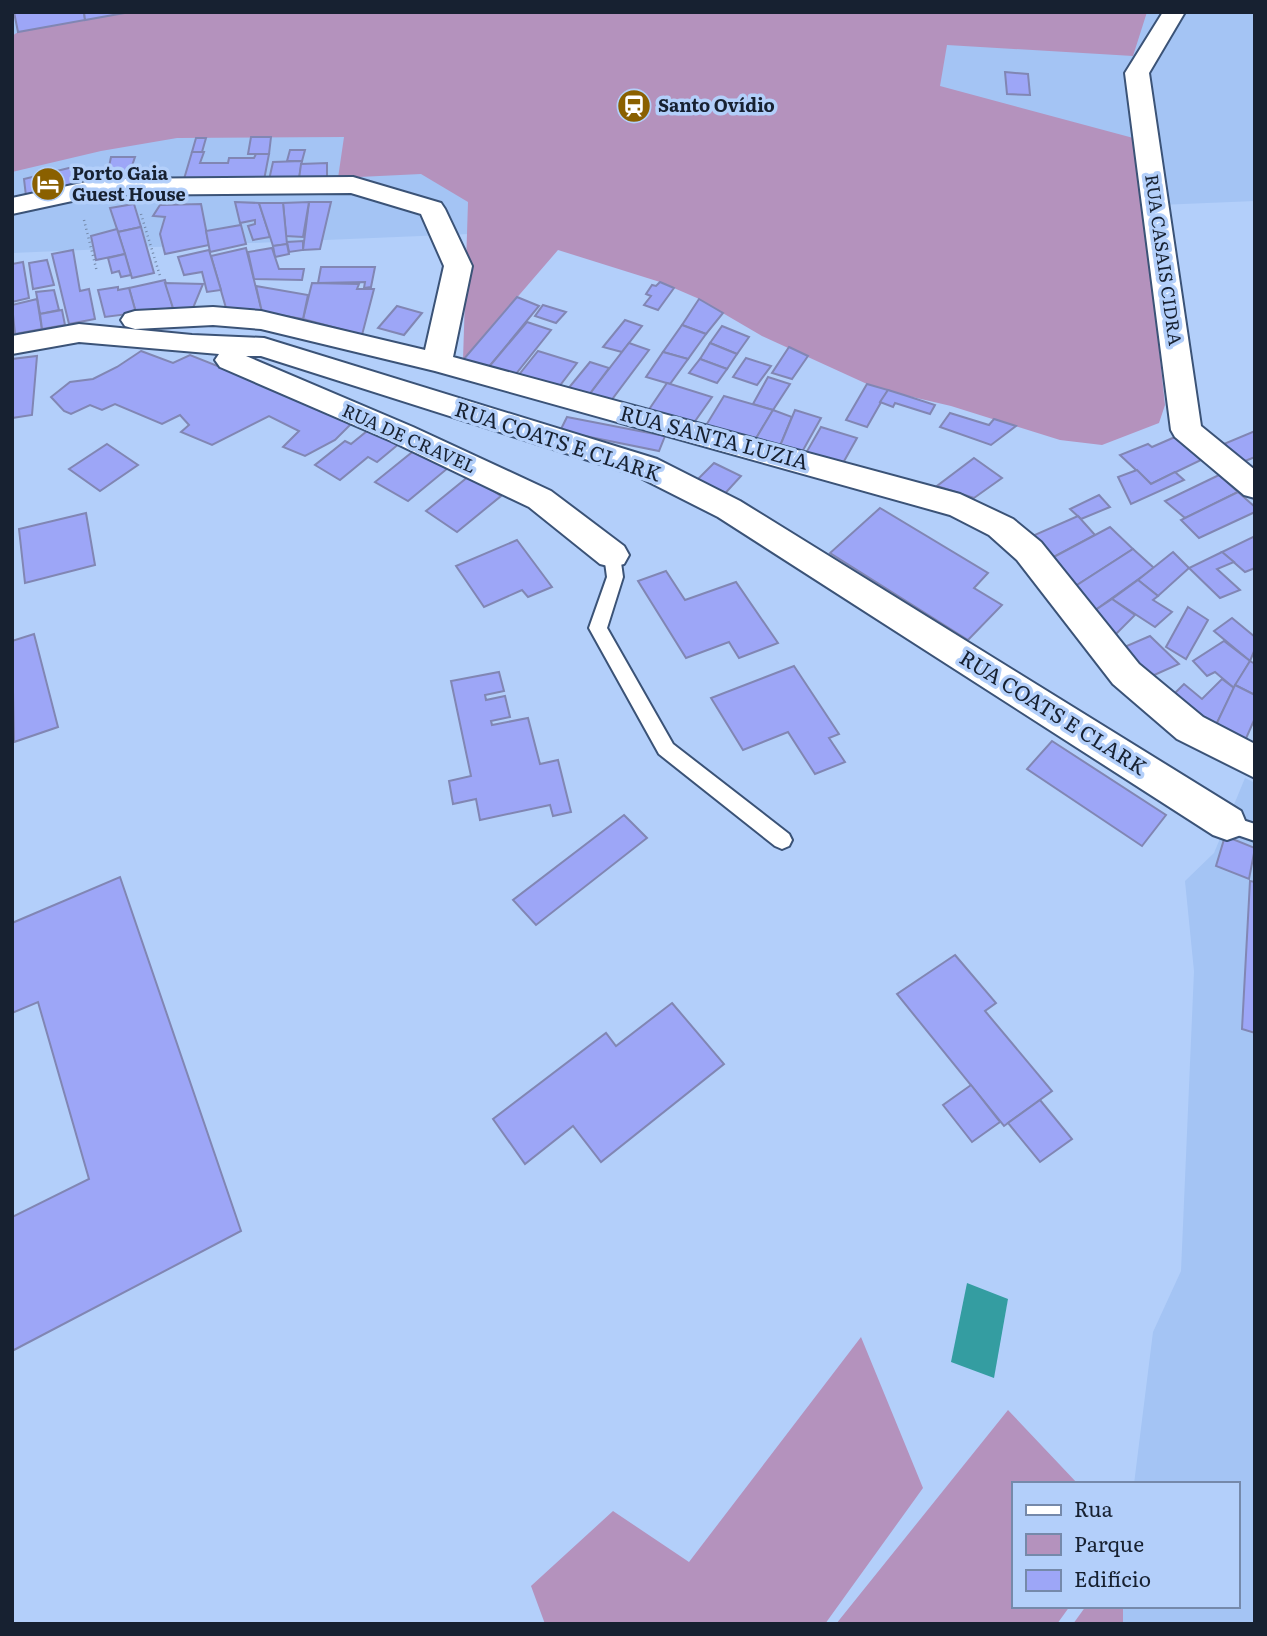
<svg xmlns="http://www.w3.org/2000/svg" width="1267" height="1636" viewBox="0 0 1267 1636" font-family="Literata,serif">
<rect width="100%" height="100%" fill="#b3cffa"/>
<!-- built -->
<g fill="#a4c4f4">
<path d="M 12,12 L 1255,12 L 1255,201 L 12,253 Z"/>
<path d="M 1245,778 L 1255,783 L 1255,1624 L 1088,1624 L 1101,1606 L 1237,1606 L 1237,1484 L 1134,1484 L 1153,1332 L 1181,1271 L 1194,971 L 1185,881 L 1214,853 Z"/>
</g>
<!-- green -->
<g fill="#b492bd">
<path d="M 130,12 L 1147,12 L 1133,56 L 947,45 L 940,86 L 1137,139 L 1165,405 L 1159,423 L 1102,445 L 1060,440 L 951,406 L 904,395 L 867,384 L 762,336 L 697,298 L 660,282 L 558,250 L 463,360 L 468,202 L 421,174 L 338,178 L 344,137 L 177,138 L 101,151 L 12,172 L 12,36 L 18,32 Z"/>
<path d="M 861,1337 L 923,1488 L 825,1624 L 545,1624 L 531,1586 L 613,1511 L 689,1562 Z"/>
<path d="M 1008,1410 L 1078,1484 L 1013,1484 L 1013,1606 L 1070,1606 L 1057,1624 L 836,1624 Z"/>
<path d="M 1086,1606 L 1120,1606 L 1123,1609 L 1123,1624 L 1073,1624 Z"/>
</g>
<!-- water -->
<path fill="#349da1" d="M 967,1283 L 1008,1299 L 994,1378 L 951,1362 Z"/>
<!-- building -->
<g fill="#9da6f7" stroke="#8186b3" stroke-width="2">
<path d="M 14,12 L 84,12 L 85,20 L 18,32 Z"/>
<path d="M 84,12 L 130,12 L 85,20 Z"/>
<path d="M 1005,72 L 1028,74 L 1030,95 L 1007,94 Z"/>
<path d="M 251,137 L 271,137 L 269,154 L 248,154 Z"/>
<path d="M 196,138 L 206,138 L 202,152 L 192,152 Z"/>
<path d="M 290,150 L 305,150 L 302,161 L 287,161 Z"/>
<path d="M 192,152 L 204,152 L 200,163 L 228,163 L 229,158 L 254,158 L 256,154 L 269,154 L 264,180 L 184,179 Z"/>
<path d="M 111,157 L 135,157 L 127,180 L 106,181 Z"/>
<path d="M 302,161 L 299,179 L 269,180 L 273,162 Z"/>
<path d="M 327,163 L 327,178 L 299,179 L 301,164 Z"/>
<path d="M 73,167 L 77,186 L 26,196 L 24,179 Z"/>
<path d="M 131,168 L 162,168 L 158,180 L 127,180 Z"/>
<path d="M 235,202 L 259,203 L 270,237 L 253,240 L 248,226 L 255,224 L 255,220 L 240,223 Z"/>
<path d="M 309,202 L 331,202 L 320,249 L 303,250 Z"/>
<path d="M 309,202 L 303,237 L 286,236 L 283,203 Z"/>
<path d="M 259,203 L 283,203 L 287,244 L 273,246 Z"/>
<path d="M 134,204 L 141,227 L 118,232 L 110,208 Z"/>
<path d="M 201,204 L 209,245 L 165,254 L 160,234 L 165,217 L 153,216 L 160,205 Z"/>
<path d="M 241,225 L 246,244 L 210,252 L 206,231 Z"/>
<path d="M 141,227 L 154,273 L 132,278 L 118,232 Z"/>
<path d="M 117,229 L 125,254 L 96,260 L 91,236 Z"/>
<path d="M 303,241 L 303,250 L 289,252 L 287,242 Z"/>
<path d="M 287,244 L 289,254 L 275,257 L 273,246 Z"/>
<path d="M 246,248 L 262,312 L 226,308 L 211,256 Z"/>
<path d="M 272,248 L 279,269 L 304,269 L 302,280 L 254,279 L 248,252 Z"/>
<path d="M 73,250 L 80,291 L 89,289 L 95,319 L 69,324 L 52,254 Z"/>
<path d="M 209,250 L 221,290 L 207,292 L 202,272 L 184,275 L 178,257 Z"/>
<path d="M 125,254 L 131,275 L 121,277 L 119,271 L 112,273 L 108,258 Z"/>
<path d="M 47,260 L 54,285 L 33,289 L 29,263 Z"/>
<path d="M 23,262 L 29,298 L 12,302 L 12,264 Z"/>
<path d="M 321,267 L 375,267 L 371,287 L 364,288 L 365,282 L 318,283 Z"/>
<path d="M 165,280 L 173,308 L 136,313 L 129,288 Z"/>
<path d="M 660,282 L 674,288 L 658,310 L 644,305 L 651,296 L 646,294 L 652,285 L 656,286 Z"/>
<path d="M 165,283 L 203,284 L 193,308 L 173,308 Z"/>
<path d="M 312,283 L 359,284 L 357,289 L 374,289 L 362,335 L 303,319 Z"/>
<path d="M 256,286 L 308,295 L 303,319 L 262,312 Z"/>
<path d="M 118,287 L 118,290 L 129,288 L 136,313 L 105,317 L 98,290 Z"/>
<path d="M 54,290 L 59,310 L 40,314 L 36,292 Z"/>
<path d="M 517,297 L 539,306 L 488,368 L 463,360 Z"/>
<path d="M 37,299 L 42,329 L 15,334 L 12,305 Z"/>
<path d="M 699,299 L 723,313 L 706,334 L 682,325 Z"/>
<path d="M 543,305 L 566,312 L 556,323 L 535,316 Z"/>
<path d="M 397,306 L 422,313 L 404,335 L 378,328 Z"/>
<path d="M 62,310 L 65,325 L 42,329 L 40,314 Z"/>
<path d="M 625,320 L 642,326 L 622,352 L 603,347 Z"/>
<path d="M 527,322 L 551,330 L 515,375 L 488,368 Z"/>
<path d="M 682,325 L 706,334 L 688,359 L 663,352 Z"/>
<path d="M 722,326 L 749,337 L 737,354 L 710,343 Z"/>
<path d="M 629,343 L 649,350 L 610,402 L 588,396 Z"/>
<path d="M 710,343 L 737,354 L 727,369 L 700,359 Z"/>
<path d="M 789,347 L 808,356 L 792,379 L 772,373 Z"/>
<path d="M 141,351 L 173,363 L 190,355 L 343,416 L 351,424 L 335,440 L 305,456 L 283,447 L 299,431 L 269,416 L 212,445 L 181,432 L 189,425 L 180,415 L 162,424 L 115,404 L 102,410 L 90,405 L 71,414 L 64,411 L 51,397 L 70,382 L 93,379 L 117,367 Z"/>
<path d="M 538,351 L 577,363 L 558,388 L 518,376 Z"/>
<path d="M 663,352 L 688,359 L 670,384 L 646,377 Z"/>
<path d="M 37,356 L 32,415 L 12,418 L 12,359 Z"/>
<path d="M 746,358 L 771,366 L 757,385 L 733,377 Z"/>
<path d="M 700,359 L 727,369 L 717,383 L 689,373 Z"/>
<path d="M 590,362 L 609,368 L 588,396 L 567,390 Z"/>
<path d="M 768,377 L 790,384 L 773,410 L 753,404 Z"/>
<path d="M 667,383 L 712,397 L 693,424 L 648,411 Z"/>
<path d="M 867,384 L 888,390 L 867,427 L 846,420 Z"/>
<path d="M 888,390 L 904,395 L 935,405 L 930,414 L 895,403 L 893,407 L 880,402 Z"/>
<path d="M 724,396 L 773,410 L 755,440 L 705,427 Z"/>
<path d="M 773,410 L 792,417 L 780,446 L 755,440 Z"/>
<path d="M 795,410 L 821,418 L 802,452 L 780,446 Z"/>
<path d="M 950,413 L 989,425 L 994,419 L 1016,426 L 991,445 L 940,427 Z"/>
<path d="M 567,417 L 665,436 L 659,451 L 560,431 Z"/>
<path d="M 372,427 L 400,443 L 377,462 L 368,457 L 340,480 L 315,465 L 345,441 L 351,444 Z"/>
<path d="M 821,427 L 857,438 L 843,463 L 806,453 Z"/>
<path d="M 1255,431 L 1255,457 L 1240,463 L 1219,446 Z"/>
<path d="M 1175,437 L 1201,460 L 1151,484 L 1120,455 L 1148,444 L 1152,447 Z"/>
<path d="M 107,444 L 138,465 L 100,491 L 69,469 Z"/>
<path d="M 416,449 L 448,468 L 408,501 L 375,482 Z"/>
<path d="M 974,458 L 1002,478 L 974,498 L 937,486 Z"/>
<path d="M 714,463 L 741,476 L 719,500 L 691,486 Z"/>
<path d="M 1137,470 L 1151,484 L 1175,472 L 1184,480 L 1131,504 L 1118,477 Z"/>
<path d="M 1219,475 L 1238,492 L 1185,518 L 1165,501 Z"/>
<path d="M 469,476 L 501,496 L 457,532 L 426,511 Z"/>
<path d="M 1238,492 L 1255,507 L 1255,512 L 1199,538 L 1181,520 Z"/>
<path d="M 1099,495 L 1110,507 L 1081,519 L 1070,509 Z"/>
<path d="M 880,508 L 988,573 L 974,588 L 1002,605 L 968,640 L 830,553 Z"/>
<path d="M 86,513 L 95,565 L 25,583 L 19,529 Z"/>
<path d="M 1078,516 L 1095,535 L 1050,559 L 1030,537 Z"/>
<path d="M 1110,527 L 1133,549 L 1074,587 L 1050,559 Z"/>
<path d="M 1255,536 L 1255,568 L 1245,572 L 1222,552 Z"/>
<path d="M 517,540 L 552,587 L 528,597 L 522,590 L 484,607 L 456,566 Z"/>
<path d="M 1133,549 L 1154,568 L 1094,611 L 1074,587 Z"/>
<path d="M 1173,552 L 1189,568 L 1158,596 L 1138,580 Z"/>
<path d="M 1222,552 L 1234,562 L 1217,569 L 1240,590 L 1220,598 L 1189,568 Z"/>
<path d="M 666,571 L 685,600 L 736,582 L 778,643 L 739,658 L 729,642 L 686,658 L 638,581 Z"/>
<path d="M 1138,580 L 1158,596 L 1153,600 L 1172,612 L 1155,627 L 1112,599 Z"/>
<path d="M 1112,599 L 1135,615 L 1113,637 L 1094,611 Z"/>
<path d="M 1188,607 L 1208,620 L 1186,659 L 1166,647 Z"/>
<path d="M 1232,618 L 1255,637 L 1255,649 L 1250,661 L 1214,631 Z"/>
<path d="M 34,634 L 58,727 L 14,742 L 12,641 Z"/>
<path d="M 1150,636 L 1179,664 L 1152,676 L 1122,648 Z"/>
<path d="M 1224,641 L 1250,661 L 1234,688 L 1215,672 L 1207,676 L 1193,661 Z"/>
<path d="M 1250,661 L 1255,664 L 1255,695 L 1235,685 Z"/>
<path d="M 794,666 L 839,734 L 829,738 L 845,762 L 815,774 L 788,732 L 743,750 L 711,698 Z"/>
<path d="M 499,672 L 504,691 L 485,695 L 486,700 L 505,696 L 510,717 L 491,721 L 492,725 L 528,718 L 540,764 L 558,760 L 571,812 L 553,816 L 550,805 L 480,820 L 476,799 L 453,804 L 449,781 L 471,776 L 451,681 Z"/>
<path d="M 1222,679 L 1234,688 L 1215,727 L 1173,695 L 1184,684 L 1202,699 Z"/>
<path d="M 1235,685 L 1255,695 L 1255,718 L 1244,743 L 1215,727 Z"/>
<path d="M 1052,741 L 1166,815 L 1142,846 L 1027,769 Z"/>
<path d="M 624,815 L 647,838 L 536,925 L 513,900 Z"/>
<path d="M 1225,836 L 1255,848 L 1249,879 L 1216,866 Z"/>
<path d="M 120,877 L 241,1231 L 12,1351 L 12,1217 L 89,1179 L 38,1002 L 12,1013 L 12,923 Z"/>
<path d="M 1250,881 L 1255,882 L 1255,1033 L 1242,1029 Z"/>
<path d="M 955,955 L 996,1003 L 985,1011 L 1052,1091 L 1004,1126 L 897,994 Z"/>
<path d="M 672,1003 L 724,1064 L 601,1162 L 573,1126 L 525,1164 L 493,1119 L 606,1033 L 616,1046 Z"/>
<path d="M 971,1085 L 1000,1122 L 972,1142 L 943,1105 Z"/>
<path d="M 1040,1100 L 1072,1139 L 1040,1162 L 1008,1123 Z"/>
</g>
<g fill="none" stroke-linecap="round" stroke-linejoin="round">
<!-- lane casing -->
<g stroke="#3b5377" stroke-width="4">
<g id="lane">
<path d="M 612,549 L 620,555 L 623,577 L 607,628 L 673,744 L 789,834 L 792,840 L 789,846 L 782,849 L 775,846 L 659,754 L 589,628 L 607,577 L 604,555 Z"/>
<path d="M 1227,815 L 1255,824 L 1255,841 L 1220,829 L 1217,823 L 1220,817 Z"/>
</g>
</g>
<!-- street casing -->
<g stroke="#3b5377" stroke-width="4">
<g id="street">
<path d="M 1163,12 L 1185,12 L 1149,73 L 1201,426 L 1255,470 L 1255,498 L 1244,495 L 1175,437 L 1171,430 L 1125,73 Z"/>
<path d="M 353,177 L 441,203 L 445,209 L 472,266 L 453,357 L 960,494 L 1013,519 L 1041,542 L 1139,664 L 1203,717 L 1255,744 L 1255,778 L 1177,739 L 1113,684 L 1017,560 L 989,535 L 950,515 L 435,371 L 261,329 L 213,325 L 135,329 L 125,326 L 121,320 L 125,314 L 135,311 L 213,307 L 261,311 L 425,350 L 444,266 L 421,214 L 351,193 L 100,195 L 12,214 L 12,198 L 100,179 Z"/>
<path d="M 79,324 L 192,335 L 264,338 L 657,459 L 740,501 L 1241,811 L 1246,823 L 1241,835 L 1227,840 L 1213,835 L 718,517 L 635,475 L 261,356 L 246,356 L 413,427 L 551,491 L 624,546 L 629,555 L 624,564 L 612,567 L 600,564 L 529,507 L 391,441 L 220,367 L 215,360 L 219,354 L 79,342 L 12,354 L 12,336 Z"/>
</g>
</g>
<!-- path -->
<g stroke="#7489a9" stroke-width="2.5" stroke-dasharray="1 3.5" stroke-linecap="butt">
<path d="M 141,214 L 160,276"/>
<path d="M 84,220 L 97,272"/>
</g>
<!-- lane -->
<use href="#lane" fill="#fff" fill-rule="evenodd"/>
<!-- street -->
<use href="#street" fill="#fff" fill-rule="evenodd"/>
</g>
<!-- icons -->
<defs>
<g id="station-disc" transform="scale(1.75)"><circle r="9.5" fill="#8a6000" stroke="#b3cffa"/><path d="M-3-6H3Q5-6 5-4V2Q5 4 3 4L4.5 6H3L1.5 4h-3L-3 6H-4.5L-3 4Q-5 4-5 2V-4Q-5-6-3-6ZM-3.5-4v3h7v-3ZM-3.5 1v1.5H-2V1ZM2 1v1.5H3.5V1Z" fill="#fff"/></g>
<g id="hotel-disc" transform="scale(1.75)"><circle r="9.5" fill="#8a6000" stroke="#b3cffa"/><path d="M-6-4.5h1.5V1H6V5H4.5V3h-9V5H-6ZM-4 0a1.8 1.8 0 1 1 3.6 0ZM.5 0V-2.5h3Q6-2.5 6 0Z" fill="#fff"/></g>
</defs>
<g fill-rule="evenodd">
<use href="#station-disc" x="634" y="106"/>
<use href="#hotel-disc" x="48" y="184"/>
</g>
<g text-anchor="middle" stroke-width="7" stroke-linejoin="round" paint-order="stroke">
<!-- far-poi labels -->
<g font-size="18" font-weight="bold" fill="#172131" stroke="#b3cffa" text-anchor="start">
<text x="658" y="112">Santo Ovídio</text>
<text x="72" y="180">Porto Gaia<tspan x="72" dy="21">Guest House</tspan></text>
</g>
<!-- far-street labels -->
<g font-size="18" fill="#172131" stroke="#b3cffa">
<text transform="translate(1163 260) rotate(82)" y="6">RUA CASAIS CIDRA</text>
<text transform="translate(409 439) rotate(24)" y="6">RUA DE CRAVEL</text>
</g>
<!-- street labels -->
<g font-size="21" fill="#172131" stroke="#b3cffa">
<text transform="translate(714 438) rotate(15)" y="7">RUA SANTA LUZIA</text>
<text transform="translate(558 442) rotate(18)" y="7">RUA COATS E CLARK</text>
<text transform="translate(1053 713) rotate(32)" y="7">RUA COATS E CLARK</text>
</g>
</g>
<!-- border -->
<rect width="1267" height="1636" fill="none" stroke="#172131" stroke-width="28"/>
<!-- legend -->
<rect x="1012" y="1482" width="228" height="126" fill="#b3cffa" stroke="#7589aa" stroke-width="2"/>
<rect x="1026" y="1505" width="35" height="10" fill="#ffffff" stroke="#7589aa" stroke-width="2"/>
<text x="1074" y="1517" font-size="21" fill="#172131">Rua</text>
<rect x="1026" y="1534" width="35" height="21" fill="#b492bd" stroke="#7589aa" stroke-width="2"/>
<text x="1074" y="1552" font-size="21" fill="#172131">Parque</text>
<rect x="1026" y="1570" width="35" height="21" fill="#9da6f7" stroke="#7589aa" stroke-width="2"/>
<text x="1074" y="1587" font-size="21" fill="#172131">Edifício</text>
</svg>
